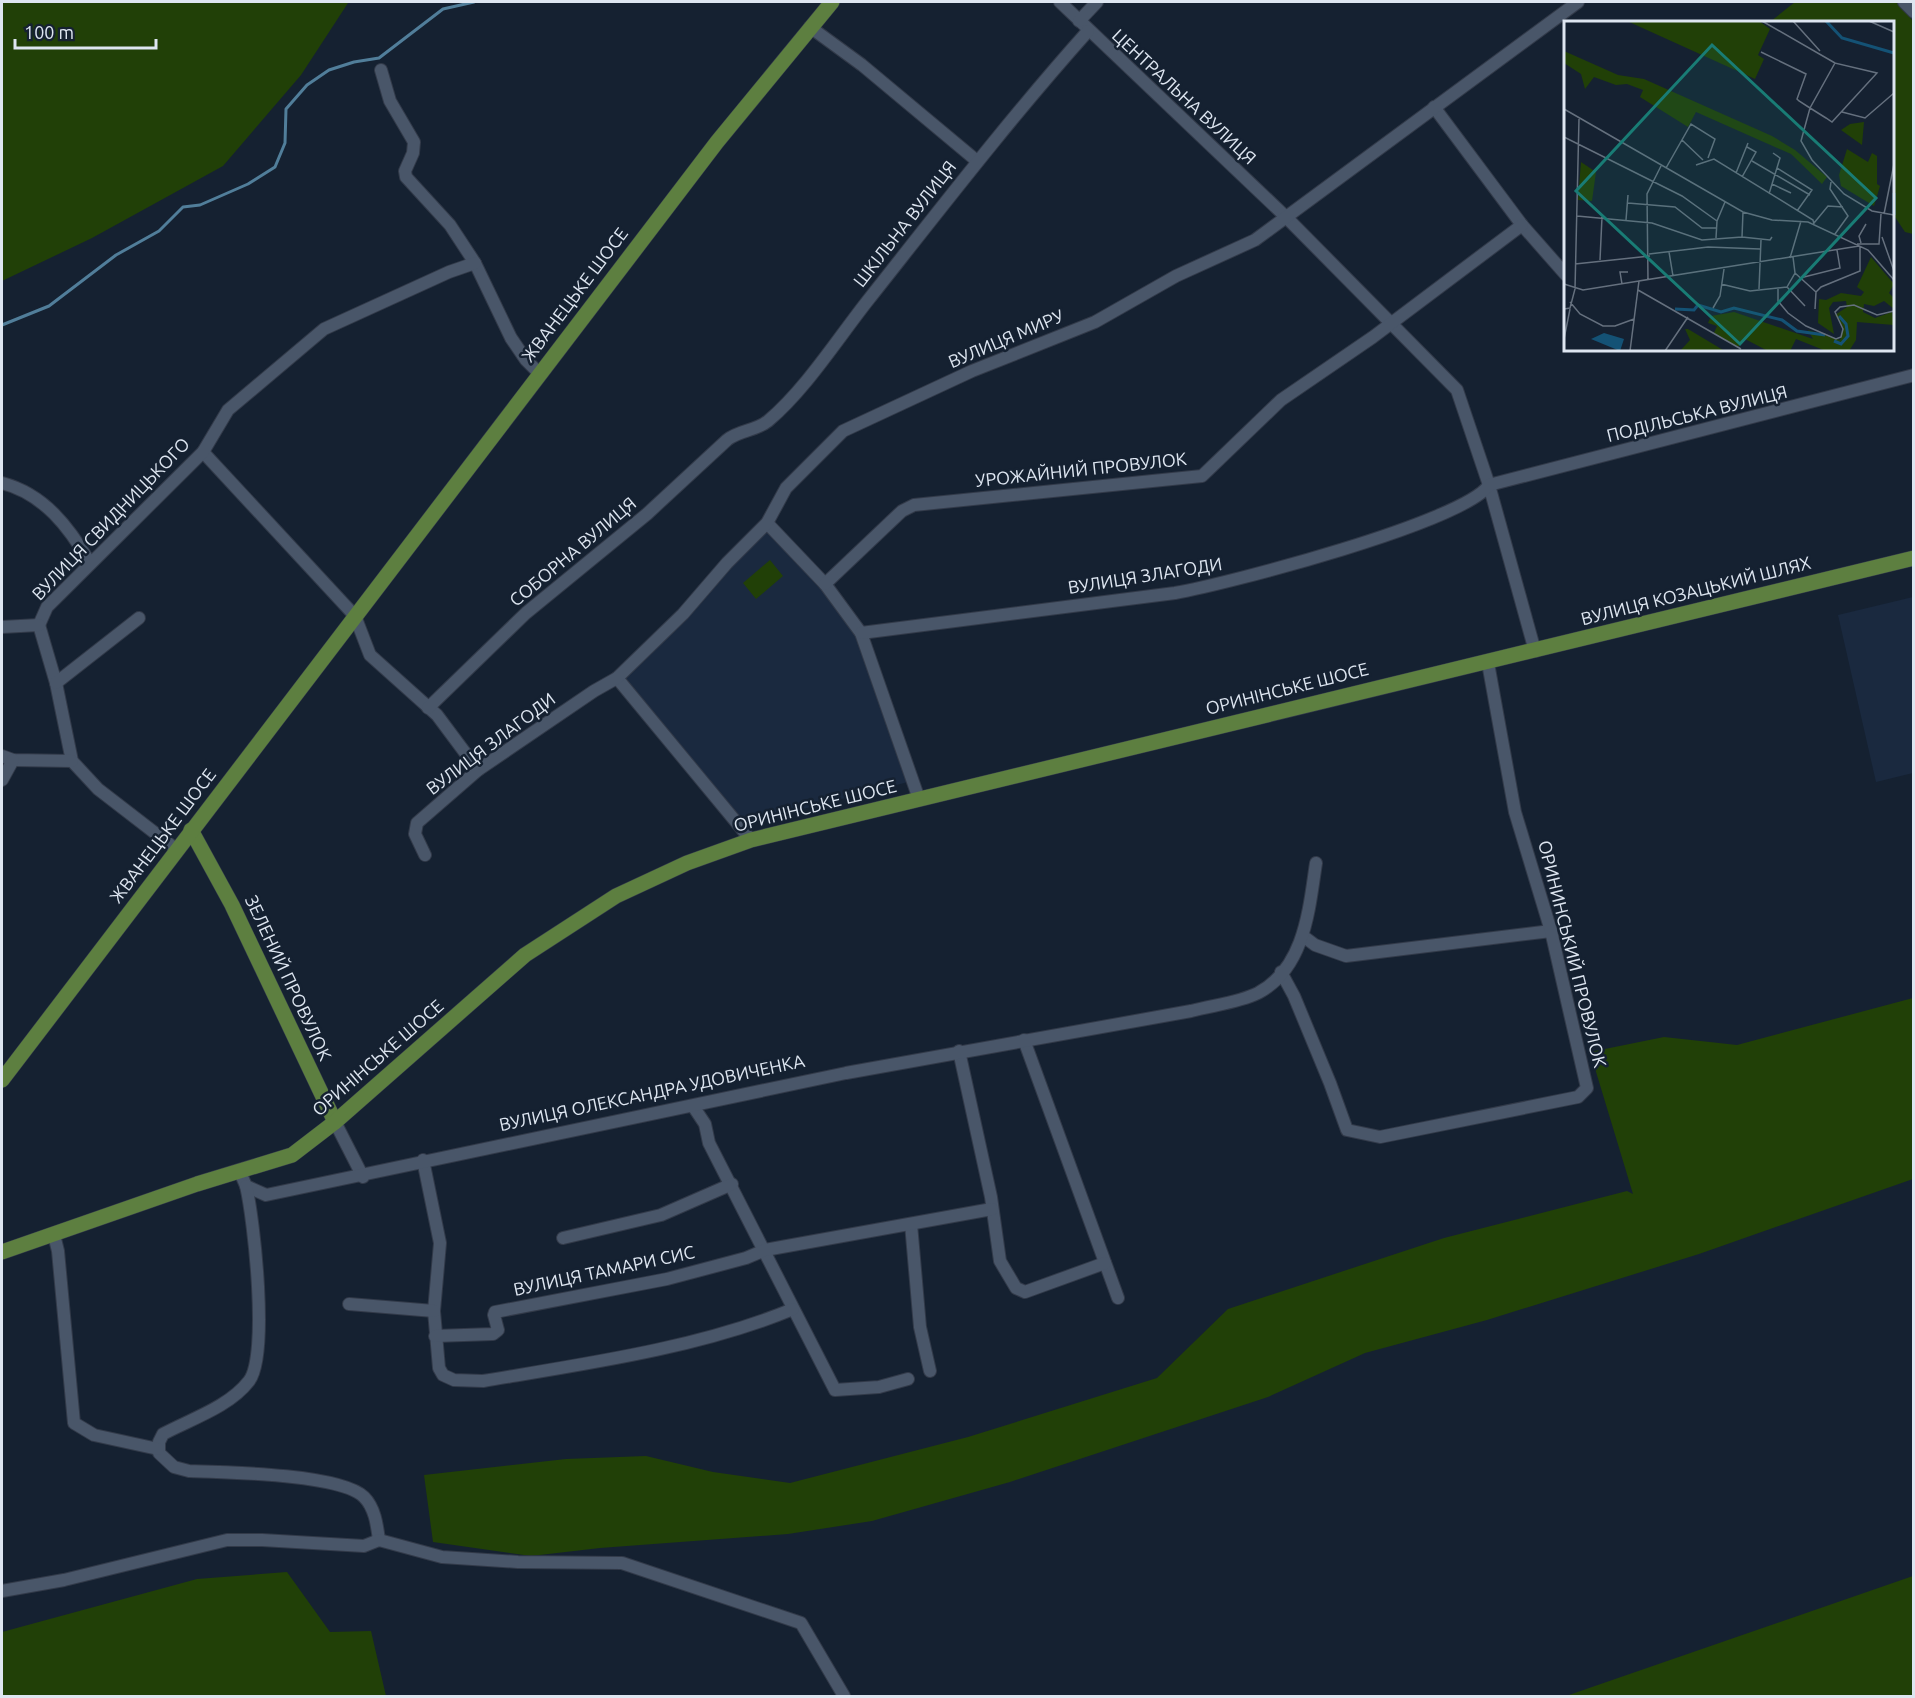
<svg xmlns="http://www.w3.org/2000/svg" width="1915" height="1698" viewBox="0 0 1915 1698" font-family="Ubuntu,sans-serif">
<rect width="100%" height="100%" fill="#152131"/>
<!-- built -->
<g fill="#1a293f">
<path d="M 767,531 L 821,588 L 856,635 L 908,782 L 744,824 L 622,676 Z"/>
<path d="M 1913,597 L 1913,773 L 1876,782 L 1838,615 Z"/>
</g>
<!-- green -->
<g fill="#214007">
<path d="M 2,2 L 347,2 L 348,3 L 301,75 L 223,166 L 92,238 L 2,281 Z"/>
<path d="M 1795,2 L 1896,2 L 1913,21 L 1913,234 L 1905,232 L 1893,214 L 1892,22 L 1770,22 Z"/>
<path d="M 770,560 L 783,576 L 756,599 L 743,583 Z"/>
<path d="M 1913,998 L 1913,1179 L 1699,1254 L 1487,1320 L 1365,1353 L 1268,1397 L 1010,1482 L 872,1521 L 788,1534 L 600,1548 L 531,1556 L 433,1542 L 424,1475 L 566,1459 L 646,1456 L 713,1472 L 790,1483 L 968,1437 L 1157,1378 L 1228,1309 L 1444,1238 L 1627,1191 L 1633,1194 L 1590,1052 L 1664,1037 L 1737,1045 Z"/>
<path d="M 287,1572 L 330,1632 L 371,1631 L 386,1696 L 2,1696 L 2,1632 L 197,1579 Z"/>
<path d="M 1913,1576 L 1913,1696 L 1566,1696 Z"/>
</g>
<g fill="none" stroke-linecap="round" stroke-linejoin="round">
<!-- stream -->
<path stroke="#517e9a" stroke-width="3" d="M 2,325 L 49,306 L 116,255 L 159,231 L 183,207 L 200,205 L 248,184 L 275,167 L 285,143 L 286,109 L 307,85 L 329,70 L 354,62 L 379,58 L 443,9 L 474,2"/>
<!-- minor casing -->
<g stroke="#323a49" stroke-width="14">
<g id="minor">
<path d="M 1060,2 L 1286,217 L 1457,390 L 1489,485 L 1535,651"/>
<path d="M 1904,2 L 1914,12"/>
<path d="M 1079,21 L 1097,2"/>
<path d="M 810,27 L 862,65 L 977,161"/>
<path d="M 381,70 L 390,101 L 414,142 L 413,153 L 405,171 L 406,177 L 450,225 L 475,263 L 511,338 L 526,360 L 540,374"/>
<path d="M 1434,107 L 1522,225 L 1566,275"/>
<path d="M 203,452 L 355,616 L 370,655 L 437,715 L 478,770"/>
<path d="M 2,483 C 44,494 69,527 90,563"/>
<path d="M 767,523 L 825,584 L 861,633 L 919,799"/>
<path d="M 825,584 L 902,511 L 914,505 L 1202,476 L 1281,400 L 1373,337 L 1522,225"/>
<path d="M 39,625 L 47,607 L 203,452 L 228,410 L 324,329 L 449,272 L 475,263"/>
<path d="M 39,625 L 56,683 L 72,761 L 98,789 L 177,850"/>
<path d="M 2,627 L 39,625"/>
<path d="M 861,633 L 1175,593 C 1227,584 1464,522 1489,485 L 1914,375"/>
<path d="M 617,678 L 751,840"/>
<path d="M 56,683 L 139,618"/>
<path d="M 428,708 L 526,613 L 647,514 L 727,440 C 739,430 756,431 768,421 C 806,389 838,338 869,299 C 941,208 1011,117 1088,31"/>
<path d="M 2,756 L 13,760 L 72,761"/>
<path d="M 2,780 L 13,760"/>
<path d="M 425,855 L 415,834 L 417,823 L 478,770 L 594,691 L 617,678 L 683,614 L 727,563 L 767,523 L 786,488 L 843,431 L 972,371 L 1095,322 L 1176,276 L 1255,240 L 1578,2"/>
<path d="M 1303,936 L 1315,945 L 1346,956 L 1551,931"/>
<path d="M 1281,972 L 1294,996 L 1330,1083 L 1347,1130 L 1380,1137 L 1578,1097 L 1587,1088 L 1551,931 L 1515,812 L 1488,663"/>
<path d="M 1024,1040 L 1118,1298"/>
<path d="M 959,1051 L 991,1197 L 1000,1261 L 1016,1288 L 1025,1292 L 1105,1263"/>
<path d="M 693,1106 L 705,1124 L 709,1143 L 835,1390 L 879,1387 L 908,1379"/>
<path d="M 335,1122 L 363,1177"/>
<path d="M 423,1160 L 440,1243 L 434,1311 L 439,1368 L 443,1375 L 454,1380 L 483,1381 C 584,1364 699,1348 793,1309"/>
<path d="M 240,1172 L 246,1186 L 266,1195 L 846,1073 L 1191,1011 C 1213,1005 1238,1003 1258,993 C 1305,968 1309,909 1316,863"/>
<path d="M 246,1186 C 254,1220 269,1355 249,1381 C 229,1407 191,1419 163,1434 L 159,1442 L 159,1453 L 174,1467 L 189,1471 C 225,1472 341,1474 364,1497 C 375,1508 377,1525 379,1540"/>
<path d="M 911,1224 L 920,1327 L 930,1371"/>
<path d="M 54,1235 L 58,1251 L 74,1423 L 94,1435 L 158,1449"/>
<path d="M 563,1238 L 661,1215 L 732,1184"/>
<path d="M 349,1304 L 434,1311"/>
<path d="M 435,1336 L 493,1334 L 498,1330 L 494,1315 L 495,1312 L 667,1279 L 746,1258 L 765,1250 L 992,1209"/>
<path d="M 2,1591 L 64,1580 L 227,1540 L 262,1540 L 364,1546 L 379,1540 L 442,1557 L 518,1562 L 622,1563 L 801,1623 L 844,1696"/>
</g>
</g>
<!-- major casing -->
<g stroke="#323a49" stroke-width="16">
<g id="major">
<path d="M 191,830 L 232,905 L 335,1122"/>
<path d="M 2,1080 L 717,142 L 832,2"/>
<path d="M 2,1252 L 197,1184 L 292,1155 L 335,1122 L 525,955 L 616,896 L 687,863 L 751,840 L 1914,558"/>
</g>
</g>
<!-- minor -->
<use href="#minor" stroke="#495669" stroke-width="12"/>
<!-- major -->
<use href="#major" stroke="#5d7f40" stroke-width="15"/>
</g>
<g text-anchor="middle" stroke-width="5" stroke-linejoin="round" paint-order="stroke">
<!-- street labels -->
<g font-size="18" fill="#dee6f1" stroke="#152131">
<text transform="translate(1184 97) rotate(43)" y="6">ЦЕНТРАЛЬНА ВУЛИЦЯ</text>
<text transform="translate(905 224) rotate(-52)" y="6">ШКІЛЬНА ВУЛИЦЯ</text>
<text transform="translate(575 295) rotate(-53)" y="6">ЖВАНЕЦЬКЕ ШОСЕ</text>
<text transform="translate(1006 339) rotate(-23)" y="6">ВУЛИЦЯ МИРУ</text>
<text transform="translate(1697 414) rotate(-14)" y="6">ПОДІЛЬСЬКА ВУЛИЦЯ</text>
<text transform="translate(1081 470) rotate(-6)" y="6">УРОЖАЙНИЙ ПРОВУЛОК</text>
<text transform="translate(111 519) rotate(-46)" y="6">ВУЛИЦЯ СВИДНИЦЬКОГО</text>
<text transform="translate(573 552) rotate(-40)" y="6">СОБОРНА ВУЛИЦЯ</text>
<text transform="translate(1145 576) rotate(-9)" y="6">ВУЛИЦЯ ЗЛАГОДИ</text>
<text transform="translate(1696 591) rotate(-14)" y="6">ВУЛИЦЯ КОЗАЦЬКИЙ ШЛЯХ</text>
<text transform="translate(1287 689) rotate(-14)" y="6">ОРИНІНСЬКЕ ШОСЕ</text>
<text transform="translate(491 744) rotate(-37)" y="6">ВУЛИЦЯ ЗЛАГОДИ</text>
<text transform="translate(815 806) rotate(-14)" y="6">ОРИНІНСЬКЕ ШОСЕ</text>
<text transform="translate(163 836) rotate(-53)" y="6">ЖВАНЕЦЬКЕ ШОСЕ</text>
<text transform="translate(1572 954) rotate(76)" y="6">ОРИНИНСЬКИЙ ПРОВУЛОК</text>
<text transform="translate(288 978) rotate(65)" y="6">ЗЕЛЕНИЙ ПРОВУЛОК</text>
<text transform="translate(378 1058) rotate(-41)" y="6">ОРИНІНСЬКЕ ШОСЕ</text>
<text transform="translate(652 1093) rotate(-12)" y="6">ВУЛИЦЯ ОЛЕКСАНДРА УДОВИЧЕНКА</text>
<text transform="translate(604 1271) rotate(-12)" y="6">ВУЛИЦЯ ТАМАРИ СИС</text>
</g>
</g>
<!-- overview -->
<g transform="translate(1564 21)">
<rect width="330" height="330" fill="#152131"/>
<path d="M 63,0 L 195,0 L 206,8 L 194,34 L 200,38 L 191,58 ZM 0,30 L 54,54 L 80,58 L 208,115 L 231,129 L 263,156 L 258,163 L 227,133 L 132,91 L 124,106 L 76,76 L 79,69 L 63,63 L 52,64 L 30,56 L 21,68 L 17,53 L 0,42 ZM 300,101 L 298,124 L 277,109 L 286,103 ZM 283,128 L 304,141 L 308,132 L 313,135 L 313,163 L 316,165 L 310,185 L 277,165 L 275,154 ZM 17,141 L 32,151 L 28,180 L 14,179 ZM 307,236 L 330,263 L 325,272 L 330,277 L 330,288 L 320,280 L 310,285 L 300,283 L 299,291 L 311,297 L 328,291 L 330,304 L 293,301 L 292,319 L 285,330 L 262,330 L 232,318 L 226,330 L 204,330 L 181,318 L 174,326 L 150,312 L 153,305 L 144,302 L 147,295 L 170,291 L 249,318 L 244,309 L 276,319 L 279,306 L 271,294 L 283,286 L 282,280 L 269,281 L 265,287 L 270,313 L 254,302 L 255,278 L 262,279 L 277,272 L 297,275 L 300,271 L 293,266 ZM 121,308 L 124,308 L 159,329 L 116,330 L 126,319 Z" fill="#214007"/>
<path d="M 40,312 L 60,318 L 56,330 L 27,318 Z" fill="#145275"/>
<path fill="none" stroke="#145275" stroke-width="3" d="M 262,0 L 278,17 L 330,32M 330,172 L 330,194M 111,288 L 130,289 L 134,284 L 157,291 L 170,287 L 218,299 L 233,310 L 261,314M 270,320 L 277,323 L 284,315 L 282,303 L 275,295"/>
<path fill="none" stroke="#65707e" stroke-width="1.5" d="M 198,0 L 271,42M 229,0 L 256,30M 305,0 L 330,11M 197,31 L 242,53 L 233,78 L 235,80 L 246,87 L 262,97 L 268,101 L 313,52 L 271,42 L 246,87 L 237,120 L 248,139 L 280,173 L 308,190 L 330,194M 0,88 L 179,191 L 208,199 L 244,201 L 304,229 L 330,259M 278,91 L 301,97 L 330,72M 0,116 L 118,175 L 153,200M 118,119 L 139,139M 188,140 L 246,174M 132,144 L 150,138 L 249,199 L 250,203M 102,147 L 127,103 L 151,118 L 144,137M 213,147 L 248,169 L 233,190M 172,152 L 184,122M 178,156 L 192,131 L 183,126M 267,161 L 266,168 L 284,195 L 271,213M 208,163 L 227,172M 205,173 L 216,137 L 209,132M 64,182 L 111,186 L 138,207 L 152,207M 320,193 L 330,143M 13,195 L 88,202 L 138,219 L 178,216 L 206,219 L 208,216M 62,199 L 64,174M 250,202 L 264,185 L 279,186M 178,216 L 179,191M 318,216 L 330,250M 152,217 L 153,200 L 161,181M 297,222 L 295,215 L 302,203M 293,223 L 315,223 L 317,193M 105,231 L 109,255M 85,233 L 144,226 L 196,228M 226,237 L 237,200M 36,239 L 38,196M 11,243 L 86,235M 231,252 L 252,271M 236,257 L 276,247 L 273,229M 84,259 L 83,173 L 97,145M 0,263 L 19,269 L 75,260M 58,263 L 56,251 L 64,251M 157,263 L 186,270 L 223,266M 223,266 L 231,252 L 229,236M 223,266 L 241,285M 195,268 L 197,219M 214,268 L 214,280 L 224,292 L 242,305 L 272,318 L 277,316 L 279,308 L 271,291 L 276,286 L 290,284 L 313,294 L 330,290M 74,269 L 177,328M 6,281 L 16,293 L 39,305 L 51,305 L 70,298M 149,287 L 156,275 L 160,248M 0,288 L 6,287 L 11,268 L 15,98M 251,288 L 252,271 L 257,266 L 296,250 L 296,226M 0,318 L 6,288M 66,330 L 75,260 L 295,225M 101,330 L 124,296"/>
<path fill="#197c75" fill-opacity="0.15" stroke="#197c75" stroke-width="3" d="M 148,24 L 312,177 L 176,323 L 12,170 Z"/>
<rect width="330" height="330" fill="none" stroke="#dee6f1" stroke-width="3"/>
</g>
<!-- border -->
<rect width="1915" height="1698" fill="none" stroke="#dee6f1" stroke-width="6"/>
<!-- scale -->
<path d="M15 39v9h141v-9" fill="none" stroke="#dee6f1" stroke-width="3"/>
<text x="24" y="39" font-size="18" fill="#dee6f1" stroke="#152131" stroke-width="4.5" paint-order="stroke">100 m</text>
</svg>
